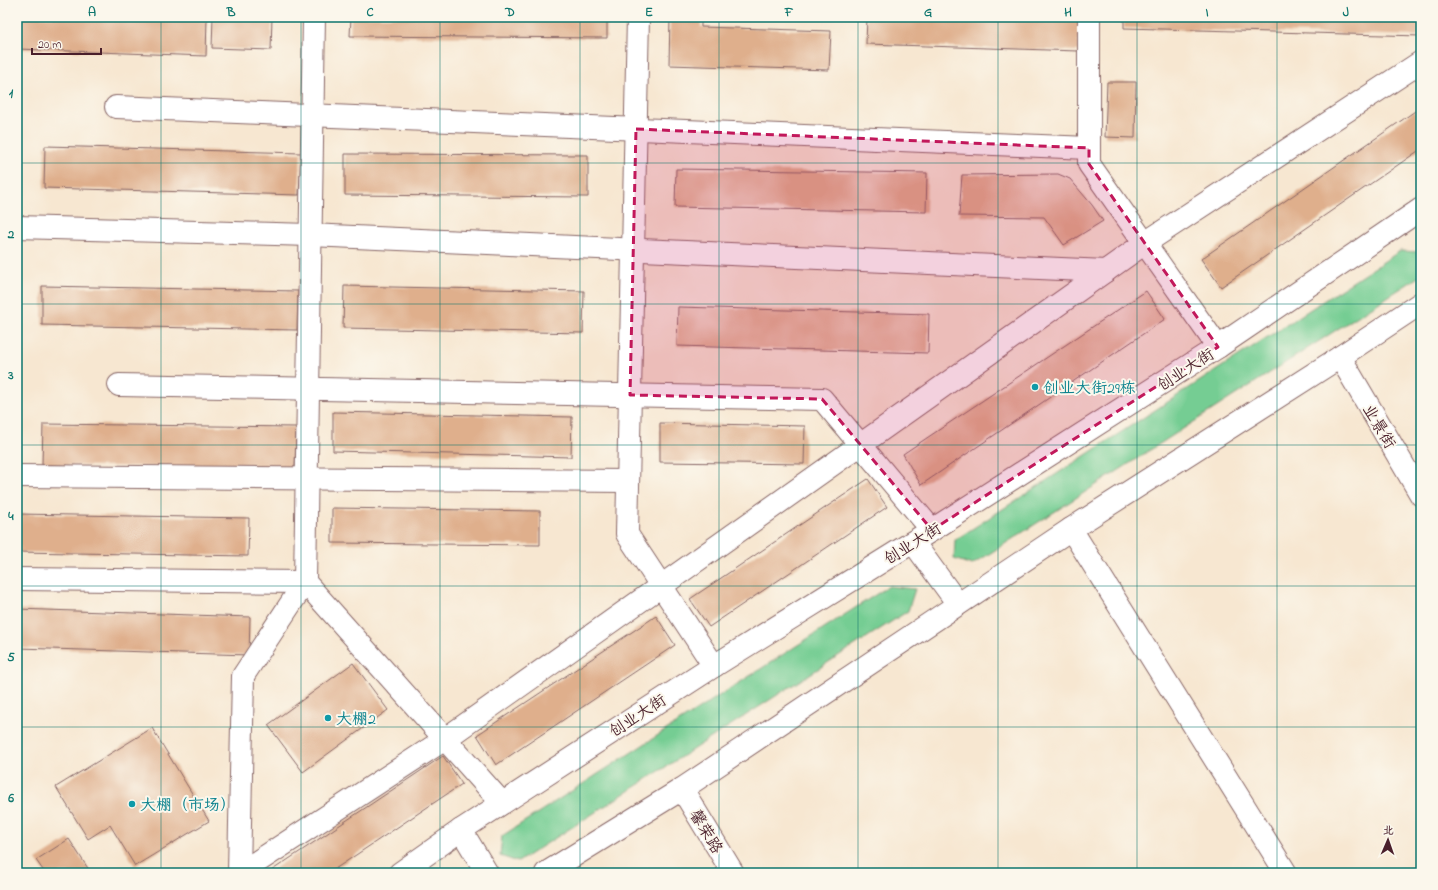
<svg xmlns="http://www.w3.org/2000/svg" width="1438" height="890" viewBox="0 0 1438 890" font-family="'Indie Flower','LXGW WenKai TC',sans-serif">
<rect width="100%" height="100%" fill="#fbf7ec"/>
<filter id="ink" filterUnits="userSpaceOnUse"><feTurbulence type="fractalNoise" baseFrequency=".025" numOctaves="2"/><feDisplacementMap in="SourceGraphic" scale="8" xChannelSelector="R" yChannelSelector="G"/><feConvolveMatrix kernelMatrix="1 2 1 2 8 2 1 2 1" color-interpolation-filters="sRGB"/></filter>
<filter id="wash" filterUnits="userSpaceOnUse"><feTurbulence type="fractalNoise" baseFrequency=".012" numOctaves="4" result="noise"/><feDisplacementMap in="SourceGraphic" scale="16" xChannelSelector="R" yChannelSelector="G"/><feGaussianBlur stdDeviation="0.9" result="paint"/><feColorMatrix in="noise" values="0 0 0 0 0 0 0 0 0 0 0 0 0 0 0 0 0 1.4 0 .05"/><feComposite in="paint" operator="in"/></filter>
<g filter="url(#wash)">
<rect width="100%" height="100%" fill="#f7e7d1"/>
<!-- green -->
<g fill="#74cd93" stroke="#5f765f">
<path d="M 1400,251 L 1421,252 L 1420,276 L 972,565 L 954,559 L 955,540 Z"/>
<path d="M 889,586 L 915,589 L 908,611 L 518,862 L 500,856 L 502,836 Z"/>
</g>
<g id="blocks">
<!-- building -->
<g fill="#dfaf8c">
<path d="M 17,17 L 207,17 L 206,56 L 17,49 Z"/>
<path d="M 213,17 L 272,17 L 271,50 L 212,48 Z"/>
<path d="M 351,17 L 607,17 L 607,38 L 350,36 Z"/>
<path d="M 670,17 L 701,17 L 701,27 L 831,31 L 829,70 L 669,65 Z"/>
<path d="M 867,17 L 1079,17 L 1078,51 L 866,44 Z"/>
<path d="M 1124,17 L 1421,17 L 1421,36 L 1124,28 Z"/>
<path d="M 1107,82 L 1136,82 L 1135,138 L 1105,137 Z"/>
<path d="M 1421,107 L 1421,149 L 1221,287 L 1201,259 Z"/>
<path d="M 45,146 L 301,153 L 299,195 L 44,188 Z"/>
<path d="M 345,154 L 588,155 L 588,197 L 345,195 Z"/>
<path d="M 676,169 L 927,173 L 926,212 L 675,207 Z"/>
<path d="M 1058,174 L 1070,179 L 1092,205 L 1103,221 L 1064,245 L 1044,217 L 959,216 L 962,175 Z"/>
<path d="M 42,286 L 298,291 L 297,330 L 42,325 Z"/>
<path d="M 344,286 L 584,291 L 583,333 L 343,328 Z"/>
<path d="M 1146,291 L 1165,319 L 921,485 L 903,454 Z"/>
<path d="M 678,307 L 929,314 L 928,353 L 677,346 Z"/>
<path d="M 333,412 L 572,417 L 571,457 L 333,451 Z"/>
<path d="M 660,423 L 805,426 L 804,464 L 660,462 Z"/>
<path d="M 43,424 L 296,427 L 295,469 L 42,465 Z"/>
<path d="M 868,479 L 887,507 L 709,627 L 690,599 Z"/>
<path d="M 332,508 L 540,511 L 540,545 L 332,543 Z"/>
<path d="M 17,514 L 249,518 L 248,556 L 17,552 Z"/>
<path d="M 17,609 L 250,617 L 249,655 L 17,648 Z"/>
<path d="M 656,616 L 675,645 L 496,765 L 477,735 Z"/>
<path d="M 353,663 L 388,710 L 303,772 L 268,725 Z"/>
<path d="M 152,728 L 209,821 L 135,866 L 110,825 L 88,839 L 56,787 Z"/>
<path d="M 443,756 L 462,784 L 329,873 L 268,873 Z"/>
<path d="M 69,839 L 91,873 L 45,873 L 36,860 Z"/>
</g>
</g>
</g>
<g filter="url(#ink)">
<use href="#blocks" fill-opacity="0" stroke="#876565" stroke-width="1"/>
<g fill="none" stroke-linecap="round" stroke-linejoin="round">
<!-- street casing -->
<g stroke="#876565" stroke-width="24">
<g id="street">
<path d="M 314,17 L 305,582 L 502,803"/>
<path d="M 638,17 L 627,534 L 714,666"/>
<path d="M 1089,17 L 1089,164 L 1218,347"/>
<path d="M 116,107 L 1089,148"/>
<path d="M 17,227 L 310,235 L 1106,271"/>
<path d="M 119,385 L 822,399 L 932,530"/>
<path d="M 17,476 L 628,481"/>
<path d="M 1071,529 L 1286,873"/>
<path d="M 17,579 L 305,582"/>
<path d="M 239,873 L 243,676 L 305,582"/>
<path d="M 240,873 L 445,739 L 1145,243 L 1421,62"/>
</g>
</g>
<!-- secondary casing -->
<g stroke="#876565" stroke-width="24">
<g id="secondary">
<path d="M 1340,357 L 1421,495"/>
<path d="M 913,542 L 958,604"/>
<path d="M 682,789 L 733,873"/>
<path d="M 461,830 L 487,873"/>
<path d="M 400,873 L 461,830 L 714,666 L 932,530 L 1218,347 L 1421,209"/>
<path d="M 546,873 L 682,789 L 1071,529 L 1340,357 L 1421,303"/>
</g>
</g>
<!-- street -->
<use href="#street" stroke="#fff" stroke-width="22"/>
<!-- secondary -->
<use href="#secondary" stroke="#fff" stroke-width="22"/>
</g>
</g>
<!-- marked area -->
<path fill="#c2185b" fill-opacity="0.2" stroke="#c2185b" stroke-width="3" stroke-dasharray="8 5" stroke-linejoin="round" d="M 636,129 L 1089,148 L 1089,164 L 1218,347 L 932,530 L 822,399 L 630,395 Z"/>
<!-- grid -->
<path fill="none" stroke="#0f766e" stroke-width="1" stroke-opacity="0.55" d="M 161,17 L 161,873M 301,17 L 301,873M 440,17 L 440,873M 580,17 L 580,873M 719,17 L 719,873M 858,17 L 858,873M 998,17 L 998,873M 1137,17 L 1137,873M 1277,17 L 1277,873M 17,163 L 1421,163M 17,304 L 1421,304M 17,445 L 1421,445M 17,586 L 1421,586M 17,727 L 1421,727"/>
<!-- markers -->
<g fill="#0f9aa8" stroke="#fbf7ec" stroke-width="1.5">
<circle cx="1035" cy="387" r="4"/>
<circle cx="328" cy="718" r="4"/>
<circle cx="132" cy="804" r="4"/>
</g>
<g text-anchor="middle" stroke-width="4" stroke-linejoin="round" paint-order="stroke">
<!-- street labels -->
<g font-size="16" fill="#4a1f2b" stroke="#fbf7ec">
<text transform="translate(1185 369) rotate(-33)" y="6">创业大街</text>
<text transform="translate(1380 426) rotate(59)" y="6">业景街</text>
<text transform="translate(912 543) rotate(-32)" y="6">创业大街</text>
<text transform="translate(637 715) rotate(-33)" y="6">创业大街</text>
<text transform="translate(707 831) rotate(59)" y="6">馨荣路</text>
</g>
<!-- culture labels -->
<g font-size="16" fill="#0d838f" stroke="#fbf7ec" text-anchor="start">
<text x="1043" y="393">创业大街29栋</text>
<text x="336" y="724">大棚2</text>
<text x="140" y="810">大棚（市场）</text>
</g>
</g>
<!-- margin -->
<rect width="1438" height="890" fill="none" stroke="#fbf7ec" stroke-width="44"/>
<!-- north arrow -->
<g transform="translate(1388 840) rotate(2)" stroke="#fbf7ec" stroke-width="3" paint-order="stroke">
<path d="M0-3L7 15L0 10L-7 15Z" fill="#4a1f2b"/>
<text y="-6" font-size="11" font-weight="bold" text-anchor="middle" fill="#4a1f2b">北</text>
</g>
<!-- scale -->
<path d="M32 48v6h69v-6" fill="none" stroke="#4a1f2b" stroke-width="2"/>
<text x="38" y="48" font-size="12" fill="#4a1f2b" stroke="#fbf7ec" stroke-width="3" paint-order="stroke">20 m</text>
<rect x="22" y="22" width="1394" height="846" fill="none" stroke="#0f766e" stroke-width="1.5"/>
<g font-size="13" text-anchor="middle" font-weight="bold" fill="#0f766e">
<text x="92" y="16">A</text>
<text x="231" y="16">B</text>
<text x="370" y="16">C</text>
<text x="510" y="16">D</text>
<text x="649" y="16">E</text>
<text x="789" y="16">F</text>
<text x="928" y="16">G</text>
<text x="1068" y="16">H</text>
<text x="1207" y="16">I</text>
<text x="1346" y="16">J</text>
<text x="11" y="97">1</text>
<text x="11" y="238">2</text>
<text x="11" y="379">3</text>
<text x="11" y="520">4</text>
<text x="11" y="661">5</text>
<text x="11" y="802">6</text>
</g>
</svg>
